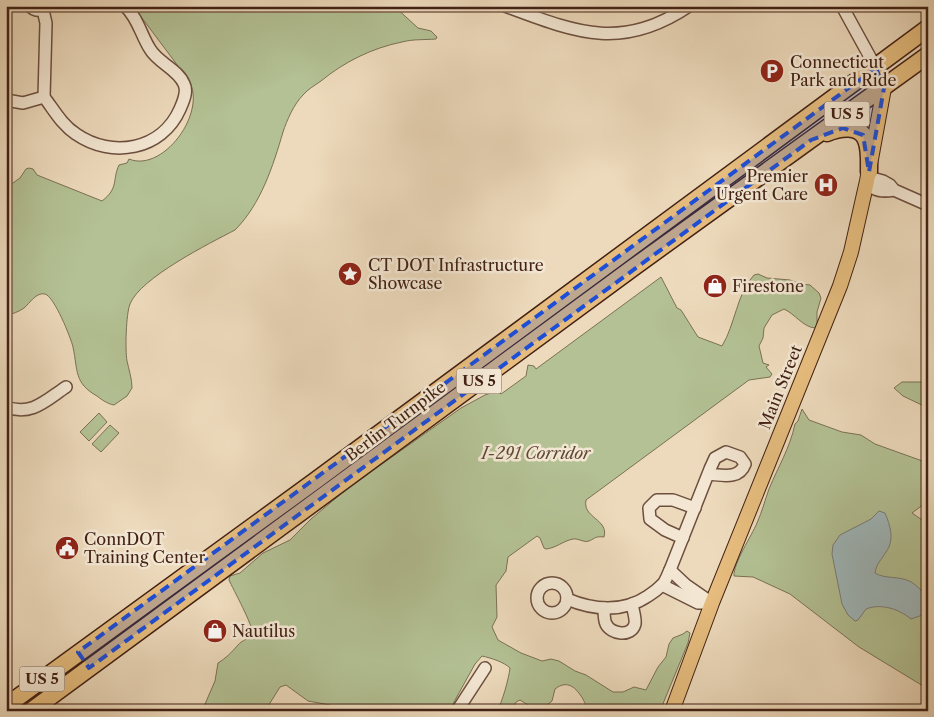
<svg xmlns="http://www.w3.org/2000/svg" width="934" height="717" viewBox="0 0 934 717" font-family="'Libre Caslon Text',serif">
<rect width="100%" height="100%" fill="#eddabc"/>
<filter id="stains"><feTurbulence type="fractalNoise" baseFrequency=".004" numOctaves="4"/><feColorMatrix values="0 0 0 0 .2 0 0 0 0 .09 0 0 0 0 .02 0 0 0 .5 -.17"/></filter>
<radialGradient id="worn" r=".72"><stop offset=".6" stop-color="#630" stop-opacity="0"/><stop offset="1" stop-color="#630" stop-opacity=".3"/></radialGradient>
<!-- green -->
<g fill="#b3c194" stroke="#7a7154">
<path d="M 133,6 L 394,6 L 418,28 L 431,31 L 437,37 L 436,39 C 424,40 413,39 402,42 C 372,48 344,62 321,81 C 314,86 308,89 303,95 C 294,104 287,120 283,132 C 273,166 261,204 235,230 C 210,243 140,278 130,304 C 126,314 125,350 127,361 C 129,370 132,379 132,388 L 127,396 L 114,405 C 108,404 102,400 97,396 C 74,383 78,371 73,347 C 71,338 54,296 45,294 C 36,292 30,303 24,308 C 18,312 13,314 6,315 L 6,196 L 10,185 L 20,178 L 26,169 L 29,168 L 33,169 L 37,175 L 102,201 C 119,188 112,180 119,165 L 127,163 L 129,159 C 165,174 214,104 184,74 Z"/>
<path d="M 758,274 L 767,278 L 790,280 L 800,284 L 810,285 L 819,293 L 821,298 L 817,312 L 817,325 L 815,328 C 803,327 795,314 784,309 L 772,315 L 764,328 L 763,338 L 759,346 L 763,363 L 769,365 L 766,367 L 772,374 L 770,377 L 749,380 L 586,500 C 582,518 609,519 604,537 C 595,536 596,538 589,541 C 584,543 578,538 573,539 C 563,541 556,548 546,549 L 544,548 L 540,538 L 537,536 L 508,557 L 506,571 L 496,585 L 497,617 L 492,627 L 498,640 L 521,653 L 542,661 L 551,659 L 559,661 L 575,671 L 586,675 L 613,692 L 623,692 L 634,687 L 646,690 L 658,667 L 666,657 L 669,644 L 673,638 L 683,634 L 687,631 L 690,633 L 688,643 L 660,711 L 587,711 C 587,705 585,704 583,699 C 576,688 568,679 555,689 L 552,701 L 547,705 L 543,711 L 532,711 L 528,705 L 520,700 L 516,702 L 511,711 L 497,711 C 502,703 509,678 510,668 C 504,662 491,658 482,656 L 475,664 L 449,711 L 344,711 L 330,705 L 308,701 L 286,685 L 280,687 L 265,711 L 202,711 L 215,681 L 218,663 C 226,658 231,653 238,645 C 242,640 250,639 252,633 C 254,627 233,589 229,580 L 230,576 L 240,573 L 263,553 L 290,540 L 311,519 L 348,488 L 461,408 L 485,395 L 497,391 L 501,394 L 526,376 L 528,365 L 534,366 L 536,369 L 661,277 L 677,308 L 681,310 L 698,337 L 722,346 C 735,325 737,293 754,275 Z"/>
<path d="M 902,382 L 928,382 L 928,408 L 903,396 L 894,388 Z"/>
<path d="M 802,409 L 809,420 L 842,432 L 861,435 L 875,444 L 928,463 L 928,501 L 912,513 L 928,524 L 928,689 L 859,647 L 790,594 L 753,577 L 734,576 C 733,564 752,535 757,523 C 762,512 765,500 769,489 C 778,467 790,448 795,424 L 798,421 Z"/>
<path d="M 99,413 L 107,422 L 89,441 L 80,432 Z"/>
<path d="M 110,425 L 119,433 L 101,452 L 92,444 Z"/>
</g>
<!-- water -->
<path fill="#9eb8bc" stroke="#797c79" d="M 879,511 L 885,513 C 890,525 895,540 886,552 C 882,559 876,564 875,573 C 884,579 899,576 909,581 C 915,583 922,592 928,596 L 928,613 L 911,619 C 899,609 881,603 866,609 L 858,620 L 855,621 L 848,615 L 842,604 L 832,554 L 833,545 L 840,535 L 871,519 Z"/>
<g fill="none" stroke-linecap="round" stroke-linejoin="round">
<!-- minor casing -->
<g stroke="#6d4f3f" stroke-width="14">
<g id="minor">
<path d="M 30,6 C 35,12 41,11 47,6"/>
<path d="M 505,6 C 575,32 621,52 689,6"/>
<path d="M 842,6 L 876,68"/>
<path d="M 44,97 C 54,110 62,125 76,134 C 112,159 162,150 180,109 C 183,102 188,92 184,84 C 178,69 158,63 150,49 C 141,35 138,18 125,6"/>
<path d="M 6,100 L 23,103 L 44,97 L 46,23 L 43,10"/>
<path d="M 894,190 C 883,192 872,191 867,181 L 872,178 L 883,181 L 890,185 L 894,190 L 928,205"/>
<path d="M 6,407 C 32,416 45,401 66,387"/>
<path d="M 683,538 L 665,530 L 650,519 L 649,508 L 657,500 L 673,500 L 695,508"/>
<path d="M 670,570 L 686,585 L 712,603"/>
<circle cx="552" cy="598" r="15"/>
<path d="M 662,585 L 698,603 L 712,603"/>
<path d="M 567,599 C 593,610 623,613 648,596 C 653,593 659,588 663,584 C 666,580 668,574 670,570 L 710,469 L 715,458 L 726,452 L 740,457 L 745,464 C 739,480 722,475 708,474"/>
<path d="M 604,608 C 604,613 604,620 606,624 C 611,634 631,638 635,624 C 636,619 633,610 632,604"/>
<path d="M 457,711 L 485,668"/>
</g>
</g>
<!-- major casing -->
<g stroke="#422115" stroke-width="16">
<path id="major" d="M 672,711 L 712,603 L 840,286 L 851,252 L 867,181 L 884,88 L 876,68"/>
</g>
<!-- highway casing -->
<g stroke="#422115" stroke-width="19">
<g id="highway">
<path d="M 827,133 C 839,128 860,124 866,140 C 870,149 869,162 869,172"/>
<path d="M 6,706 L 315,481 L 928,28"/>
<path d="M 31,711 L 634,267 L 928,55"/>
</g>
</g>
<!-- minor -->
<use href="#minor" stroke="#f3e7d3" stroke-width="11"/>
<!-- major -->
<use href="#major" stroke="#e6bd7e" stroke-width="14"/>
<!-- highway -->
<use href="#highway" stroke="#e6bd7e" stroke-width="16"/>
</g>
<!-- marked area -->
<path fill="#1d4ed8" fill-opacity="0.2" stroke="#1d4ed8" stroke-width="4" stroke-dasharray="10 6" stroke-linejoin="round" d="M 876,68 L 884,88 L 869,172 L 863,135 L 843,128 L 811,140 L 89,668 L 78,652 Z"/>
<!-- icons -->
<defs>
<g id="parking-disc" transform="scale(1.25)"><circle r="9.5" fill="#8f2418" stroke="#f3e7d3"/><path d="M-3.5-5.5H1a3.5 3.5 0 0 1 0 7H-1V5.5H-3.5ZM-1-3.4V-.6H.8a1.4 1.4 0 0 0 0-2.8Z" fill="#fff"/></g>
<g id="hospital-disc" transform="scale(1.25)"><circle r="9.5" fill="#8f2418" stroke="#f3e7d3"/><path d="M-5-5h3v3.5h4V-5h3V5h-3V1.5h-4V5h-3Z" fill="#fff"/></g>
<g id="sight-disc" transform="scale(1.25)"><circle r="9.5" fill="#8f2418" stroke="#f3e7d3"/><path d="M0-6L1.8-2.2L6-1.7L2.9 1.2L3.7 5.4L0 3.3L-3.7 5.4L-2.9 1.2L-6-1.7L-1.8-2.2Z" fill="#fff"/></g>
<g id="shop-disc" transform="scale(1.25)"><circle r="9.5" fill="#8f2418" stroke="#f3e7d3"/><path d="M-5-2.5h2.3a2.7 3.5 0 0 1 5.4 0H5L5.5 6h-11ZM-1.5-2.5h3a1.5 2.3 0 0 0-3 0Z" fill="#fff"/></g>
<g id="civic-disc" transform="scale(1.25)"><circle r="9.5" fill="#8f2418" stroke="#f3e7d3"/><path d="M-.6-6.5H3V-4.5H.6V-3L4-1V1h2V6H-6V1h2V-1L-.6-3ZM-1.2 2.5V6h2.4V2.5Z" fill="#fff"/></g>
</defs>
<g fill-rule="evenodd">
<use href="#parking-disc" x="772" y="71"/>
<use href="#hospital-disc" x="826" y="185"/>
<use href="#sight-disc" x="350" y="274"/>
<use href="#shop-disc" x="715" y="286"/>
<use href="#civic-disc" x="67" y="548"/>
<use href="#shop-disc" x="215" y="631"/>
</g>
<g text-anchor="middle" stroke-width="5" stroke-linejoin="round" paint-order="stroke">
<!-- shield labels -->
<g fill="#f3e7d3" stroke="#775c4e" stroke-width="1">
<rect x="824.5" y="101.5" width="45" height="25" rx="4"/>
<rect x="456.5" y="368.5" width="45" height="25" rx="4"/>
<rect x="19.5" y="666.5" width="45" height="25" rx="4"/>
</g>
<g font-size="15" font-weight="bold" fill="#422115">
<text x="847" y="119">US 5</text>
<text x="479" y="386">US 5</text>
<text x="42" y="684">US 5</text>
</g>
<!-- poi labels -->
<g font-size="16" fill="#422115" stroke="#f3e7d3" text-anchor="start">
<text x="790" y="68">Connecticut<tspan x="790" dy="18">Park and Ride</tspan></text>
<text x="808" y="182" text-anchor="end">Premier<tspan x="808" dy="18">Urgent Care</tspan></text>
<text x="368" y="271">CT DOT Infrastructure<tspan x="368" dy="18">Showcase</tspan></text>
<text x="732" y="292">Firestone</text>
<text x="84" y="545">ConnDOT<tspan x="84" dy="18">Training Center</tspan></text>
<text x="232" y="637">Nautilus</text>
</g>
<!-- street labels -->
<g font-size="16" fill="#422115" stroke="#f3e7d3">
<text transform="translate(780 387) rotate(-68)" y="6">Main Street</text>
<text transform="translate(395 421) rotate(-37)" y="6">Berlin Turnpike</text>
</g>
<!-- park labels -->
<g font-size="16" font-style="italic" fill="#5e4935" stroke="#f3e7d3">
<text x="536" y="459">I-291 Corridor</text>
</g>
</g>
<!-- margin -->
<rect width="934" height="717" fill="none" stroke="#eddabc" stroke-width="25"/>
<rect x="8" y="8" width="919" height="702" fill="none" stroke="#422115" stroke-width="2.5"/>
<rect x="12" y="12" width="909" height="692" fill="none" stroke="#422115"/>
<rect width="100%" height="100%" filter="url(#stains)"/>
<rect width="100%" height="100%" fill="url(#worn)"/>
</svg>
